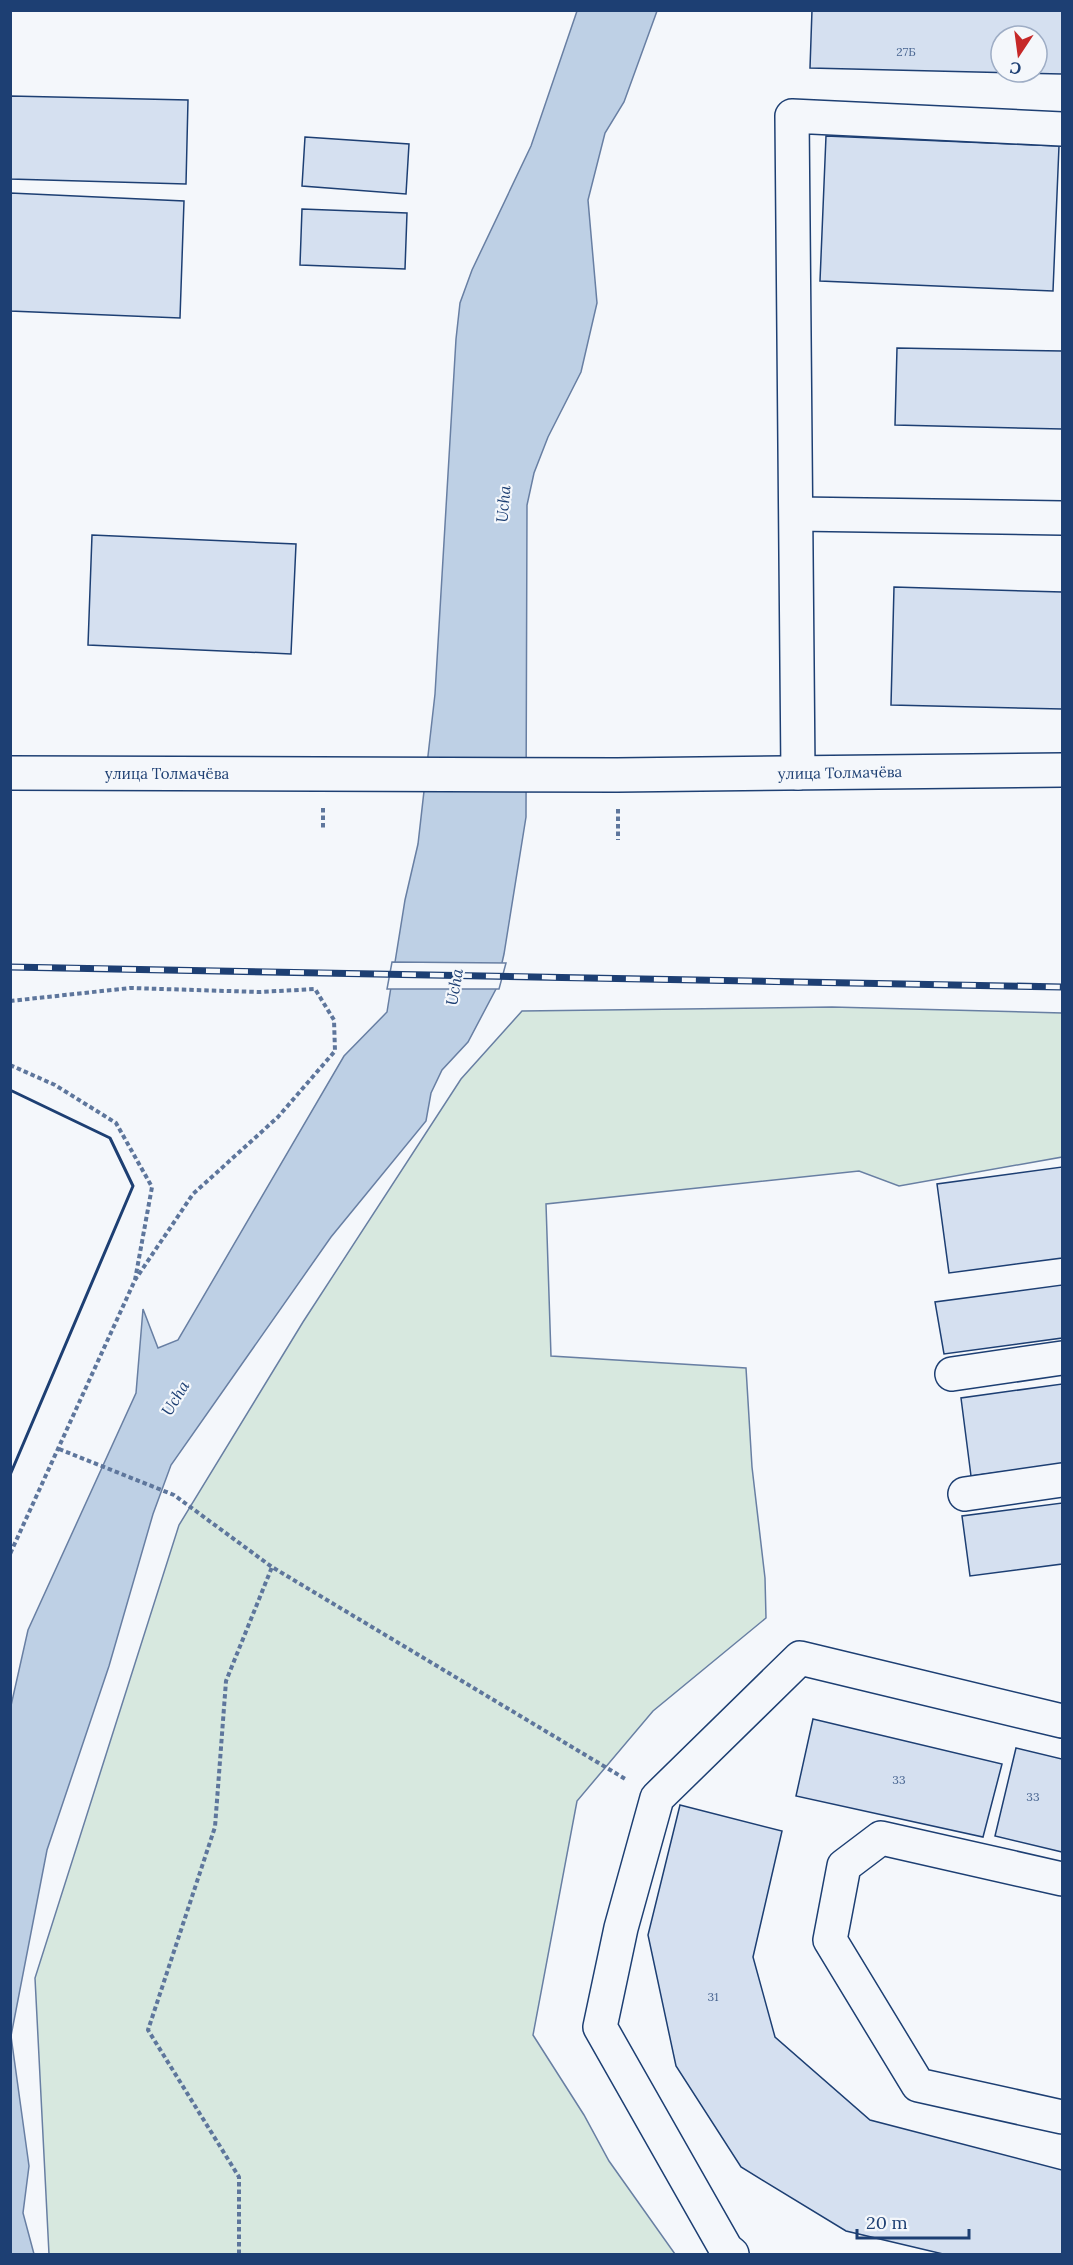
<svg xmlns="http://www.w3.org/2000/svg" width="1073" height="2265" viewBox="0 0 1073 2265" font-family="Lora,serif">
<rect width="100%" height="100%" fill="#f4f7fb"/>
<!-- green -->
<path fill="#d7e8df" stroke="#687fa3" stroke-width="1.5" d="M 832,1007 L 1062,1013 L 1062,1157 L 899,1186 L 859,1171 L 546,1204 L 551,1356 L 746,1368 L 752,1467 L 765,1578 L 766,1618 L 653,1711 L 577,1801 L 533,2035 L 584,2115 L 609,2161 L 675,2254 L 49,2254 L 35,1978 L 179,1525 L 303,1322 L 461,1079 L 522,1011 Z"/>
<!-- water -->
<path fill="#bed0e5" stroke="#687fa3" stroke-width="1.5" d="M 577,11 L 657,11 L 624,102 L 605,133 L 588,200 L 597,303 L 581,372 L 548,437 L 534,473 L 527,505 L 526,817 L 504,954 L 496,989 L 468,1042 L 442,1070 L 431,1093 L 426,1121 L 331,1237 L 171,1465 L 153,1514 L 109,1666 L 47,1850 L 11,2036 L 29,2166 L 23,2213 L 34,2254 L 11,2254 L 10,1710 L 28,1630 L 136,1393 L 143,1309 L 158,1348 L 178,1340 L 344,1056 L 387,1012 L 405,900 L 418,844 L 435,694 L 456,339 L 460,303 L 472,270 L 531,146 Z"/>
<!-- pier -->
<path fill="#f4f7fb" stroke="#687fa3" stroke-width="1.5" d="M 392,962 L 506,963 L 499,989 L 387,989 Z"/>
<!-- building -->
<g fill="#d5e0f0" stroke="#1d3f73" stroke-width="1.5" fill-rule="evenodd">
<path d="M 812,10 L 1062,10 L 1062,74 L 810,68 ZM 1001,36 L 1037,36 L 1037,72 L 1001,72 Z"/>
<path d="M 10,96 L 188,100 L 186,184 L 10,179 Z"/>
<path d="M 826,136 L 1059,146 L 1053,291 L 820,281 Z"/>
<path d="M 305,137 L 409,144 L 406,194 L 302,186 Z"/>
<path d="M 10,193 L 184,201 L 180,318 L 10,311 Z"/>
<path d="M 302,209 L 407,213 L 405,269 L 300,265 Z"/>
<path d="M 897,348 L 1062,351 L 1062,429 L 895,425 Z"/>
<path d="M 92,535 L 296,544 L 291,654 L 88,645 Z"/>
<path d="M 894,587 L 1062,592 L 1062,709 L 891,705 Z"/>
<path d="M 1062,1167 L 1062,1258 L 949,1273 L 937,1184 Z"/>
<path d="M 1062,1285 L 1062,1338 L 944,1354 L 935,1302 Z"/>
<path d="M 1062,1384 L 1062,1464 L 971,1476 L 961,1398 Z"/>
<path d="M 1062,1503 L 1062,1564 L 970,1576 L 962,1516 Z"/>
<path d="M 813,1719 L 1002,1764 L 983,1837 L 796,1796 Z"/>
<path d="M 1016,1748 L 1062,1759 L 1062,1852 L 995,1836 Z"/>
<path d="M 680,1805 L 782,1831 L 753,1957 L 775,2037 L 870,2120 L 1062,2170 L 1062,2254 L 943,2254 L 846,2231 L 741,2167 L 676,2066 L 648,1935 Z"/>
</g>
<g fill="none" stroke-linecap="round" stroke-linejoin="round">
<!-- minor casing -->
<g stroke="#1d3f73" stroke-width="36">
<g id="minor">
<path d="M 797,514 L 1062,518"/>
<path d="M 10,773 L 617,775 L 1062,770"/>
<path d="M 798,773 L 792,116 L 1062,129"/>
<path d="M 952,1374 L 1062,1358"/>
<path d="M 965,1494 L 1062,1480"/>
<path d="M 1062,1879 L 881,1838 L 844,1866 L 830,1940 L 918,2085 L 1062,2117"/>
<path d="M 732,2254 L 726,2249 L 600,2027 L 621,1928 L 657,1798 L 800,1658 L 1062,1721"/>
</g>
</g>
<!-- path -->
<g stroke="#5e769c" stroke-width="4" stroke-dasharray="4.5 3" stroke-linecap="butt">
<path d="M 323,808 L 323,829"/>
<path d="M 618,809 L 618,840"/>
<path d="M 10,1001 L 130,988 L 260,992 L 315,989 L 334,1020 L 335,1051 L 278,1117 L 193,1194 L 135,1280"/>
<path d="M 10,1065 L 55,1085 L 116,1123 L 152,1187 L 135,1280 L 10,1554"/>
<path d="M 59,1449 L 174,1495 L 272,1567 L 627,1780"/>
<path d="M 239,2254 L 239,2177 L 148,2030 L 215,1827 L 226,1681 L 272,1567"/>
</g>
<!-- minor -->
<use href="#minor" stroke="#f4f7fb" stroke-width="33"/>
<!-- rail casing -->
<g stroke="#1d3f73" stroke-width="7">
<path id="rail" d="M 10,967 L 1062,987"/>
</g>
<!-- rail -->
<use href="#rail" stroke="#f4f7fb" stroke-width="4.5" stroke-dasharray="14" stroke-linecap="butt"/>
<!-- wall -->
<path stroke="#1d3f73" stroke-width="3" d="M 10,1090 L 110,1138 L 133,1186 L 10,1475"/>
</g>
<g text-anchor="middle" stroke-width="4.5" stroke-linejoin="round" paint-order="stroke">
<!-- number labels -->
<g font-size="12" fill="#4b6792">
<text x="906" y="56">27Б</text>
<text x="899" y="1784">33</text>
<text x="1033" y="1801">33</text>
<text x="713" y="2001">31</text>
</g>
<!-- street labels -->
<g font-size="15" fill="#1d3f73" stroke="#f4f7fb">
<text transform="translate(840 773) rotate(-1)" y="5">улица Толмачёва</text>
<text x="167" y="779">улица Толмачёва</text>
</g>
<!-- water labels -->
<g font-size="16" font-style="italic" fill="#1d3f73" stroke="#f4f7fb">
<text transform="translate(503 504) rotate(-85)" y="6">Ucha</text>
<text transform="translate(454 987) rotate(-80)" y="6">Ucha</text>
<text transform="translate(175 1398) rotate(-58)" y="6">Ucha</text>
</g>
</g>
<!-- border -->
<rect width="1073" height="2265" fill="none" stroke="#1d3f73" stroke-width="24"/>
<!-- north arrow -->
<g transform="translate(1019 54) rotate(193)"><circle r="28" fill="#f4f7fb" stroke="#9eadc5" stroke-width="1.5"/>
<path d="M0-4.5L10 22L0 15L-10 22Z" fill="#c62828"/>
<text y="-9" font-size="16" font-weight="bold" text-anchor="middle" fill="#1d3f73">С</text>
</g>
<!-- scale -->
<path d="M857 2229v9h112v-9" fill="none" stroke="#1d3f73" stroke-width="3"/>
<text x="866" y="2229" font-size="18" fill="#1d3f73" stroke="#f4f7fb" stroke-width="4.5" paint-order="stroke">20 m</text>
</svg>
